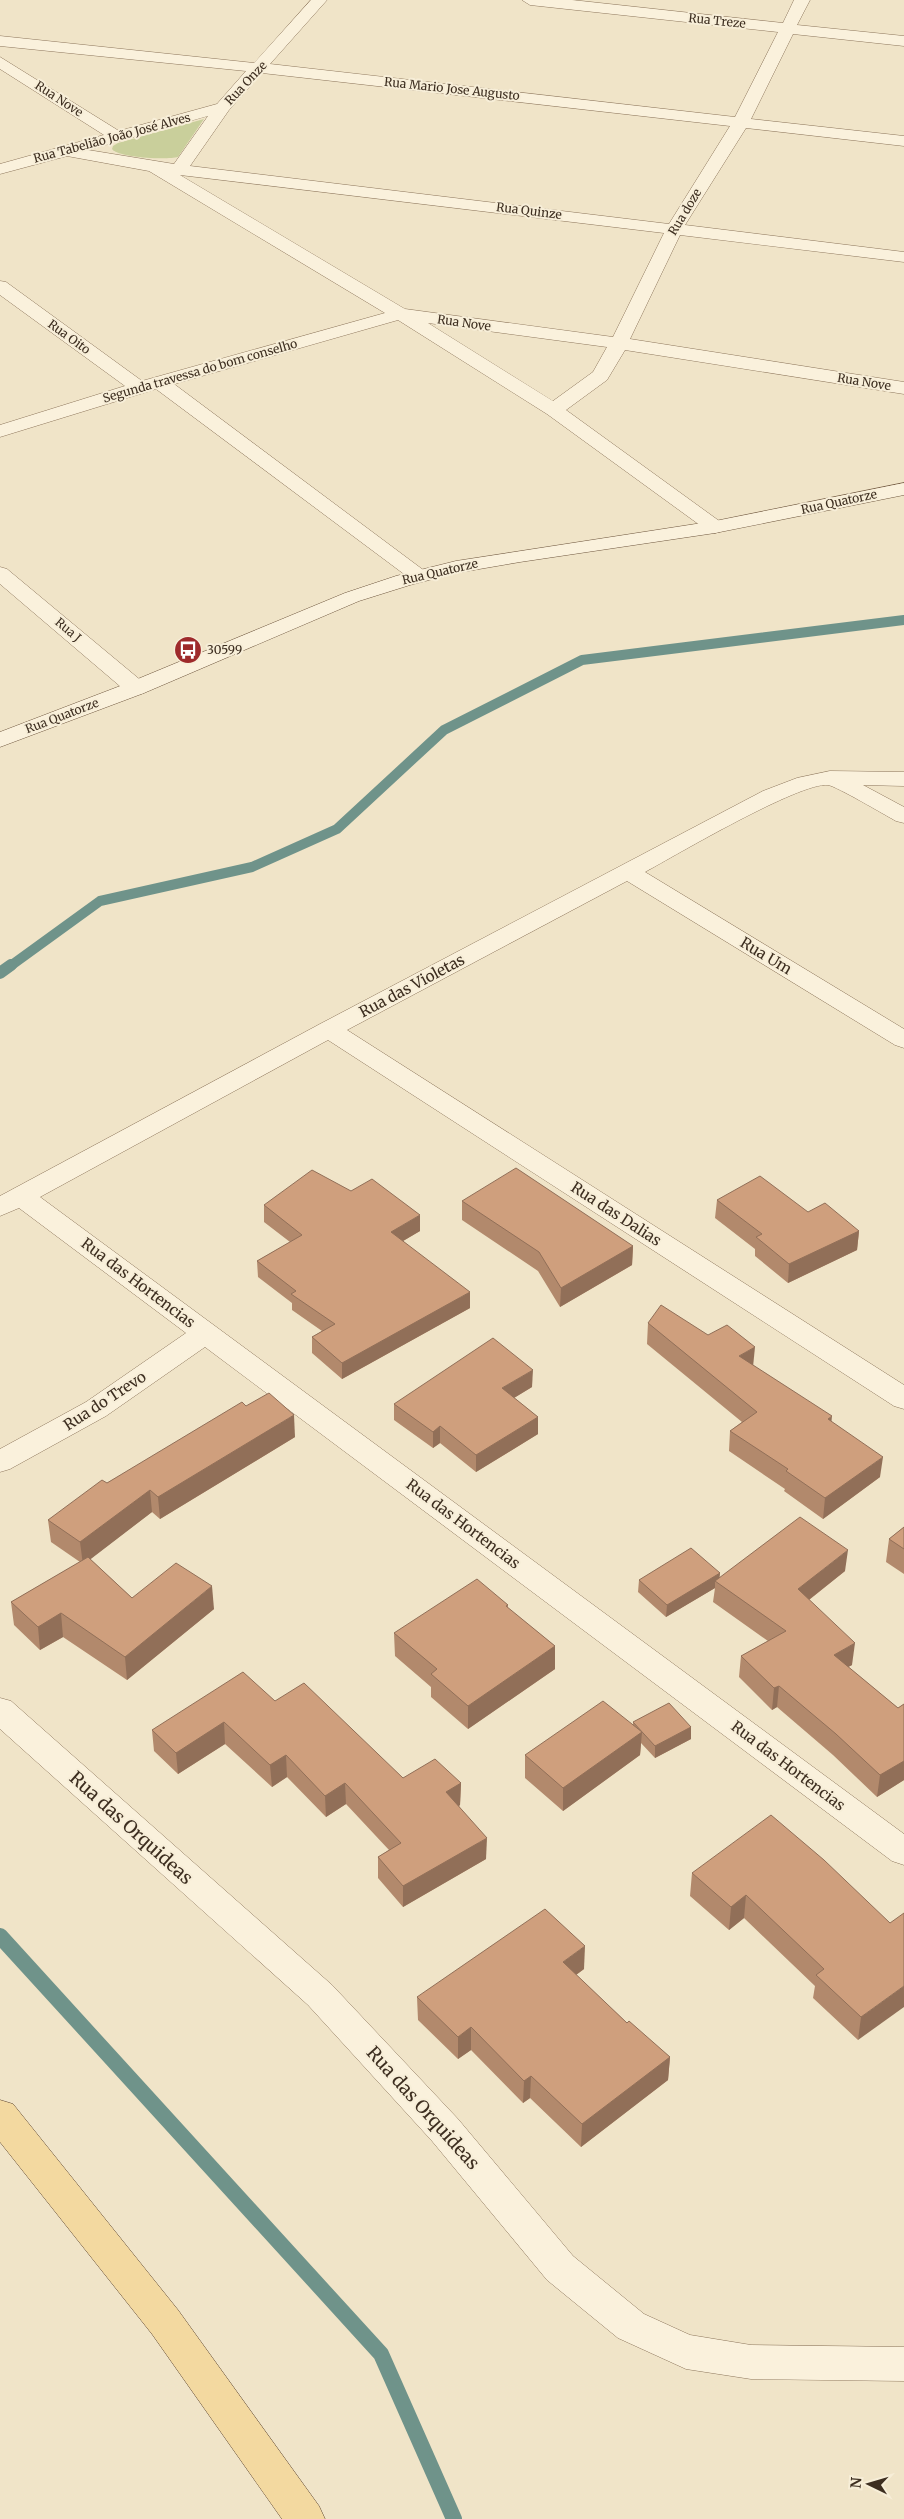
<svg xmlns="http://www.w3.org/2000/svg" width="904" height="2519" viewBox="0 0 904 2519" font-family="Merriweather,serif">
<rect width="100%" height="100%" fill="#f0e4c8"/>
<!-- green -->
<path fill="#c9cf9b" d="M 204,119 L 178,157 C 167,160 119,158 112,149 L 113,146 L 118,143 Z"/>
<g fill="none" stroke-linecap="round" stroke-linejoin="round">
<!-- stream-far2 -->
<path stroke="#6f938a" stroke-width="10" d="M 9,967 L 100,901 L 252,867 L 337,829 L 444,730 L 582,660 L 904,620"/>
<!-- stream-far1 -->
<path stroke="#6f938a" stroke-width="12" d="M 0,973 L 11,965"/>
<!-- stream -->
<path stroke="#6f938a" stroke-width="16" d="M 0,1936 L 381,2354 L 454,2519"/>
<!-- street casing -->
<g stroke="#8d765c" stroke-width="1">
<g id="street">
<path d="M 311,0 L 327,0 L 270,64 L 735,117 L 778,32 L 530,5 L 522,0 L 572,0 L 783,23 L 794,0 L 810,0 L 797,25 L 904,36 L 904,46 L 793,34 L 751,119 L 904,136 L 904,146 L 746,128 L 685,225 L 904,252 L 904,262 L 680,235 L 630,339 L 904,382 L 904,394 L 625,350 L 607,380 L 566,410 L 722,523 L 725,527 L 722,531 L 715,533 L 708,531 L 547,414 L 398,320 L 174,384 L 426,572 L 429,576 L 426,580 L 419,582 L 412,580 L 156,389 L 0,437 L 0,425 L 125,386 L 0,295 L 0,281 L 6,282 L 142,381 L 385,313 L 149,171 L 67,156 L 0,174 L 0,164 L 104,135 L 0,69 L 0,57 L 119,131 L 217,104 L 246,71 L 0,46 L 0,36 L 254,63 ZM 262,73 L 730,126 L 669,224 L 190,166 L 229,110 ZM 208,116 L 174,164 L 88,150 ZM 180,175 L 664,233 L 613,337 L 405,309 ZM 428,323 L 607,347 L 593,372 L 553,401 Z"/>
<path d="M 0,567 L 7,569 L 144,683 L 147,688 L 144,693 L 136,695 L 128,693 L 0,584 Z"/>
<path d="M 830,771 L 904,772 L 904,786 L 863,785 L 904,807 L 904,823 L 896,821 C 885,815 836,786 828,785 C 800,782 676,855 645,872 L 904,1029 L 904,1048 L 895,1045 L 627,881 L 347,1030 L 904,1385 L 904,1409 L 894,1406 L 328,1040 L 40,1197 L 904,1834 L 904,1865 L 892,1861 L 205,1347 L 106,1416 L 10,1469 L 0,1472 L 0,1449 L 86,1402 L 186,1333 L 19,1208 L 0,1216 L 0,1196 L 320,1024 L 763,791 L 797,778 Z"/>
<path d="M 0,1698 L 11,1701 L 332,1985 L 458,2119 L 573,2256 L 644,2314 L 690,2335 L 751,2345 L 904,2347 L 904,2381 L 751,2379 L 686,2369 L 618,2338 L 547,2280 L 432,2141 L 308,2005 L 0,1729 Z"/>
</g>
</g>
<!-- secondary casing -->
<g stroke="#6f573f" stroke-width="1">
<path id="secondary" d="M 904,483 L 904,495 L 715,533 L 520,562 L 456,573 L 410,585 L 359,601 L 144,693 L 0,747 L 0,732 L 128,683 L 345,593 L 396,576 L 456,561 L 715,521 Z"/>
</g>
<!-- primary casing -->
<g stroke="#5b4430" stroke-width="1">
<path id="primary" d="M 0,2100 L 13,2104 L 178,2310 L 319,2506 L 325,2519 L 282,2519 L 152,2334 L 0,2142 Z"/>
</g>
<!-- street -->
<use href="#street" fill="#faf1dc" fill-rule="evenodd"/>
<!-- secondary -->
<use href="#secondary" fill="#faf1dc" fill-rule="evenodd"/>
<!-- primary -->
<use href="#primary" fill="#f3d9a0" fill-rule="evenodd"/>
</g>
<!-- wall -->
<g fill="#b2896c">
<path d="M 717,1200 L 808,1212 L 859,1231 L 857,1250 L 788,1283 L 755,1256 L 755,1249 L 715,1218 Z"/>
<path d="M 462,1201 L 633,1246 L 632,1265 L 560,1307 L 538,1271 L 462,1220 Z"/>
<path d="M 264,1205 L 420,1231 L 403,1241 L 470,1308 L 342,1379 L 312,1353 L 312,1337 L 322,1331 L 292,1310 L 292,1303 L 258,1277 L 257,1261 L 290,1242 L 264,1222 Z"/>
<path d="M 648,1323 L 753,1365 L 832,1422 L 880,1477 L 823,1519 L 784,1491 L 785,1489 L 729,1451 L 730,1431 L 742,1422 L 647,1344 Z"/>
<path d="M 532,1387 L 514,1398 L 538,1417 L 538,1434 L 476,1472 L 440,1443 L 433,1448 L 394,1420 L 394,1404 Z"/>
<path d="M 246,1406 L 295,1437 L 160,1519 L 152,1512 L 90,1559 L 132,1598 L 214,1609 L 127,1680 L 63,1637 L 40,1650 L 14,1625 L 11,1602 L 80,1562 L 51,1542 L 48,1520 L 107,1483 Z"/>
<path d="M 904,1527 L 904,1574 L 886,1562 L 889,1539 Z"/>
<path d="M 845,1571 L 809,1600 L 852,1665 L 848,1667 L 898,1708 L 904,1704 L 904,1780 L 877,1797 L 833,1755 L 777,1707 L 772,1710 L 739,1677 L 741,1656 L 768,1641 L 713,1602 L 715,1588 L 666,1617 L 638,1592 L 639,1580 L 720,1573 L 719,1577 Z"/>
<path d="M 508,1605 L 508,1608 L 555,1646 L 555,1669 L 468,1729 L 431,1697 L 431,1687 L 395,1656 L 394,1633 Z"/>
<path d="M 275,1701 L 403,1778 L 461,1783 L 460,1805 L 459,1806 L 486,1859 L 403,1907 L 378,1878 L 378,1857 L 389,1850 L 346,1804 L 326,1817 L 287,1777 L 272,1787 L 225,1744 L 178,1774 L 154,1751 L 152,1730 Z"/>
<path d="M 633,1722 L 691,1727 L 691,1739 L 655,1758 L 641,1743 L 640,1755 L 563,1811 L 525,1778 L 525,1755 L 633,1725 Z"/>
<path d="M 692,1873 L 890,1923 L 858,2040 L 813,1998 L 815,1986 L 744,1918 L 729,1930 L 690,1896 Z"/>
<path d="M 584,1969 L 576,1975 L 627,2023 L 670,2057 L 668,2080 L 581,2147 L 530,2098 L 523,2103 L 471,2050 L 458,2059 L 418,2020 L 417,1997 Z"/>
</g>
<!-- shaded-wall -->
<g fill="#916f58">
<path d="M 420,1215 L 420,1231 L 391,1248 L 391,1232 Z"/>
<path d="M 859,1231 L 857,1250 L 788,1283 L 789,1264 Z"/>
<path d="M 633,1246 L 632,1265 L 560,1307 L 561,1288 Z"/>
<path d="M 470,1292 L 470,1308 L 342,1379 L 342,1363 Z"/>
<path d="M 755,1347 L 753,1367 L 739,1356 Z"/>
<path d="M 533,1370 L 532,1387 L 502,1405 L 502,1388 Z"/>
<path d="M 294,1415 L 295,1437 L 160,1519 L 158,1497 Z"/>
<path d="M 832,1416 L 830,1437 L 828,1419 Z"/>
<path d="M 538,1417 L 538,1434 L 476,1472 L 476,1455 Z"/>
<path d="M 440,1426 L 440,1443 L 433,1448 L 433,1432 Z"/>
<path d="M 883,1457 L 880,1477 L 823,1519 L 825,1498 Z"/>
<path d="M 150,1490 L 152,1512 L 83,1565 L 80,1542 Z"/>
<path d="M 848,1550 L 845,1571 L 796,1610 L 798,1589 Z"/>
<path d="M 720,1573 L 719,1583 L 715,1581 L 715,1588 L 666,1617 L 667,1605 Z"/>
<path d="M 212,1586 L 214,1609 L 127,1680 L 125,1657 Z"/>
<path d="M 61,1613 L 63,1637 L 40,1650 L 38,1627 Z"/>
<path d="M 855,1643 L 852,1665 L 831,1676 L 834,1655 Z"/>
<path d="M 555,1646 L 555,1669 L 468,1729 L 468,1706 Z"/>
<path d="M 779,1686 L 777,1707 L 772,1710 L 774,1688 Z"/>
<path d="M 224,1722 L 225,1744 L 178,1774 L 176,1753 Z"/>
<path d="M 691,1727 L 691,1739 L 655,1758 L 655,1746 Z"/>
<path d="M 642,1732 L 640,1755 L 563,1811 L 563,1788 Z"/>
<path d="M 286,1755 L 287,1777 L 272,1787 L 270,1765 Z"/>
<path d="M 904,1761 L 904,1780 L 877,1797 L 880,1775 Z"/>
<path d="M 345,1783 L 346,1804 L 326,1817 L 325,1796 Z"/>
<path d="M 461,1783 L 460,1805 L 446,1814 L 446,1792 Z"/>
<path d="M 487,1838 L 486,1859 L 403,1907 L 403,1886 Z"/>
<path d="M 746,1895 L 744,1918 L 729,1930 L 731,1907 Z"/>
<path d="M 585,1946 L 584,1969 L 562,1985 L 563,1962 Z"/>
<path d="M 904,1986 L 904,2007 L 858,2040 L 861,2017 Z"/>
<path d="M 471,2027 L 471,2050 L 458,2059 L 458,2037 Z"/>
<path d="M 670,2057 L 668,2080 L 581,2147 L 582,2124 Z"/>
<path d="M 531,2076 L 530,2098 L 523,2103 L 524,2081 Z"/>
</g>
<!-- building -->
<g fill="#cf9f7d" stroke="#916f58">
<path d="M 516,1168 L 633,1246 L 561,1288 L 539,1252 L 462,1201 Z"/>
<path d="M 312,1170 L 351,1191 L 372,1179 L 420,1215 L 391,1232 L 470,1292 L 342,1363 L 312,1337 L 335,1324 L 291,1294 L 296,1291 L 257,1261 L 302,1235 L 264,1205 Z"/>
<path d="M 760,1176 L 808,1212 L 825,1203 L 859,1231 L 789,1264 L 756,1237 L 762,1234 L 717,1200 Z"/>
<path d="M 661,1305 L 708,1335 L 727,1325 L 755,1347 L 739,1356 L 832,1416 L 828,1419 L 883,1457 L 825,1498 L 786,1471 L 788,1469 L 730,1431 L 757,1412 L 648,1323 Z"/>
<path d="M 493,1338 L 533,1370 L 502,1388 L 538,1417 L 476,1455 L 440,1426 L 433,1432 L 394,1404 Z"/>
<path d="M 269,1393 L 294,1415 L 158,1497 L 150,1490 L 80,1542 L 48,1520 L 102,1480 L 107,1483 L 242,1402 L 246,1406 Z"/>
<path d="M 800,1517 L 848,1550 L 798,1589 L 855,1643 L 834,1655 L 898,1708 L 904,1704 L 904,1761 L 880,1775 L 836,1734 L 779,1686 L 774,1688 L 741,1656 L 786,1631 L 715,1581 Z"/>
<path d="M 904,1527 L 904,1549 L 889,1539 Z"/>
<path d="M 691,1548 L 720,1573 L 667,1605 L 639,1580 Z"/>
<path d="M 88,1557 L 132,1598 L 176,1563 L 212,1586 L 125,1657 L 61,1613 L 38,1627 L 11,1602 Z"/>
<path d="M 477,1579 L 508,1605 L 506,1606 L 555,1646 L 468,1706 L 431,1674 L 437,1669 L 394,1633 Z"/>
<path d="M 243,1672 L 275,1701 L 304,1683 L 403,1778 L 435,1759 L 461,1783 L 446,1792 L 487,1838 L 403,1886 L 378,1857 L 401,1843 L 345,1783 L 325,1796 L 286,1755 L 270,1765 L 224,1722 L 176,1753 L 152,1730 Z"/>
<path d="M 603,1701 L 642,1732 L 563,1788 L 525,1755 Z"/>
<path d="M 669,1703 L 691,1727 L 655,1746 L 633,1722 Z"/>
<path d="M 771,1815 L 824,1860 L 890,1923 L 904,1913 L 904,1986 L 861,2017 L 816,1975 L 824,1969 L 746,1895 L 731,1907 L 692,1873 Z"/>
<path d="M 545,1909 L 585,1946 L 563,1962 L 627,2023 L 629,2021 L 670,2057 L 582,2124 L 531,2076 L 524,2081 L 471,2027 L 458,2037 L 417,1997 Z"/>
</g>
<!-- icons -->
<defs>
<g id="bus-disc" transform="scale(1.4375)"><circle r="9.5" fill="#9e2a2b" stroke="#f7eed8"/><path d="M-5-6H5V4H4V6H2V4H-2V6H-4V4H-5ZM-3.5-4V0h7V-4ZM-3.5 1.2v1.5H-2V1.2ZM2 1.2v1.5H3.5V1.2Z" fill="#fff"/></g>
</defs>
<g fill-rule="evenodd">
<use href="#bus-disc" x="188" y="650"/>
</g>
<g text-anchor="middle" stroke-width="4" stroke-linejoin="round" paint-order="stroke">
<!-- far-street labels -->
<g font-size="12" fill="#3d2e20" stroke="#f7eed8">
<text transform="translate(717 21) rotate(6)" y="4">Rua Treze</text>
<text transform="translate(246 83) rotate(-47)" y="4">Rua Onze</text>
<text transform="translate(452 89) rotate(6)" y="4">Rua Mario Jose Augusto</text>
<text transform="translate(59 99) rotate(33)" y="4">Rua Nove</text>
<text transform="translate(112 138) rotate(-15)" y="4">Rua Tabelião João José Alves</text>
<text transform="translate(529 211) rotate(7)" y="4">Rua Quinze</text>
<text transform="translate(685 212) rotate(-59)" y="4">Rua doze</text>
<text transform="translate(464 323) rotate(8)" y="4">Rua Nove</text>
<text transform="translate(69 337) rotate(36)" y="4">Rua Oito</text>
<text transform="translate(200 371) rotate(-16)" y="4">Segunda travessa do bom conselho</text>
<text transform="translate(864 382) rotate(9)" y="4">Rua Nove</text>
<text transform="translate(839 502) rotate(-12)" y="4">Rua Quatorze</text>
<text transform="translate(440 572) rotate(-13)" y="4">Rua Quatorze</text>
<text transform="translate(68 630) rotate(40)" y="4">Rua J</text>
<text transform="translate(62 716) rotate(-21)" y="4">Rua Quatorze</text>
</g>
<!-- far-poi labels -->
<g font-size="12" fill="#3d2e20" stroke="#f7eed8" text-anchor="start">
<text x="207" y="654">30599</text>
</g>
<!-- street labels -->
<g font-size="15" fill="#3d2e20" stroke="#f7eed8">
<text transform="translate(766 956) rotate(31)" y="5">Rua Um</text>
<text transform="translate(412 986) rotate(-28)" y="5">Rua das Violetas</text>
<text transform="translate(616 1214) rotate(33)" y="5">Rua das Dalias</text>
<text transform="translate(138 1283) rotate(37)" y="5">Rua das Hortencias</text>
<text transform="translate(105 1401) rotate(-33)" y="5">Rua do Trevo</text>
<text transform="translate(463 1524) rotate(37)" y="5">Rua das Hortencias</text>
<text transform="translate(788 1766) rotate(37)" y="5">Rua das Hortencias</text>
</g>
<!-- near-street labels -->
<g font-size="18" fill="#3d2e20" stroke="#f7eed8">
<text transform="translate(131 1828) rotate(42)" y="6">Rua das Orquideas</text>
<text transform="translate(423 2108) rotate(48)" y="6">Rua das Orquideas</text>
</g>
</g>
<!-- north arrow -->
<g transform="translate(869 2484) rotate(275)" stroke="#f7eed8" stroke-width="4" paint-order="stroke">
<path d="M0-4L9 19L0 12L-9 19Z" fill="#3d2e20"/>
<text y="-8" font-size="14" font-weight="bold" text-anchor="middle" fill="#3d2e20">N</text>
</g>
</svg>
